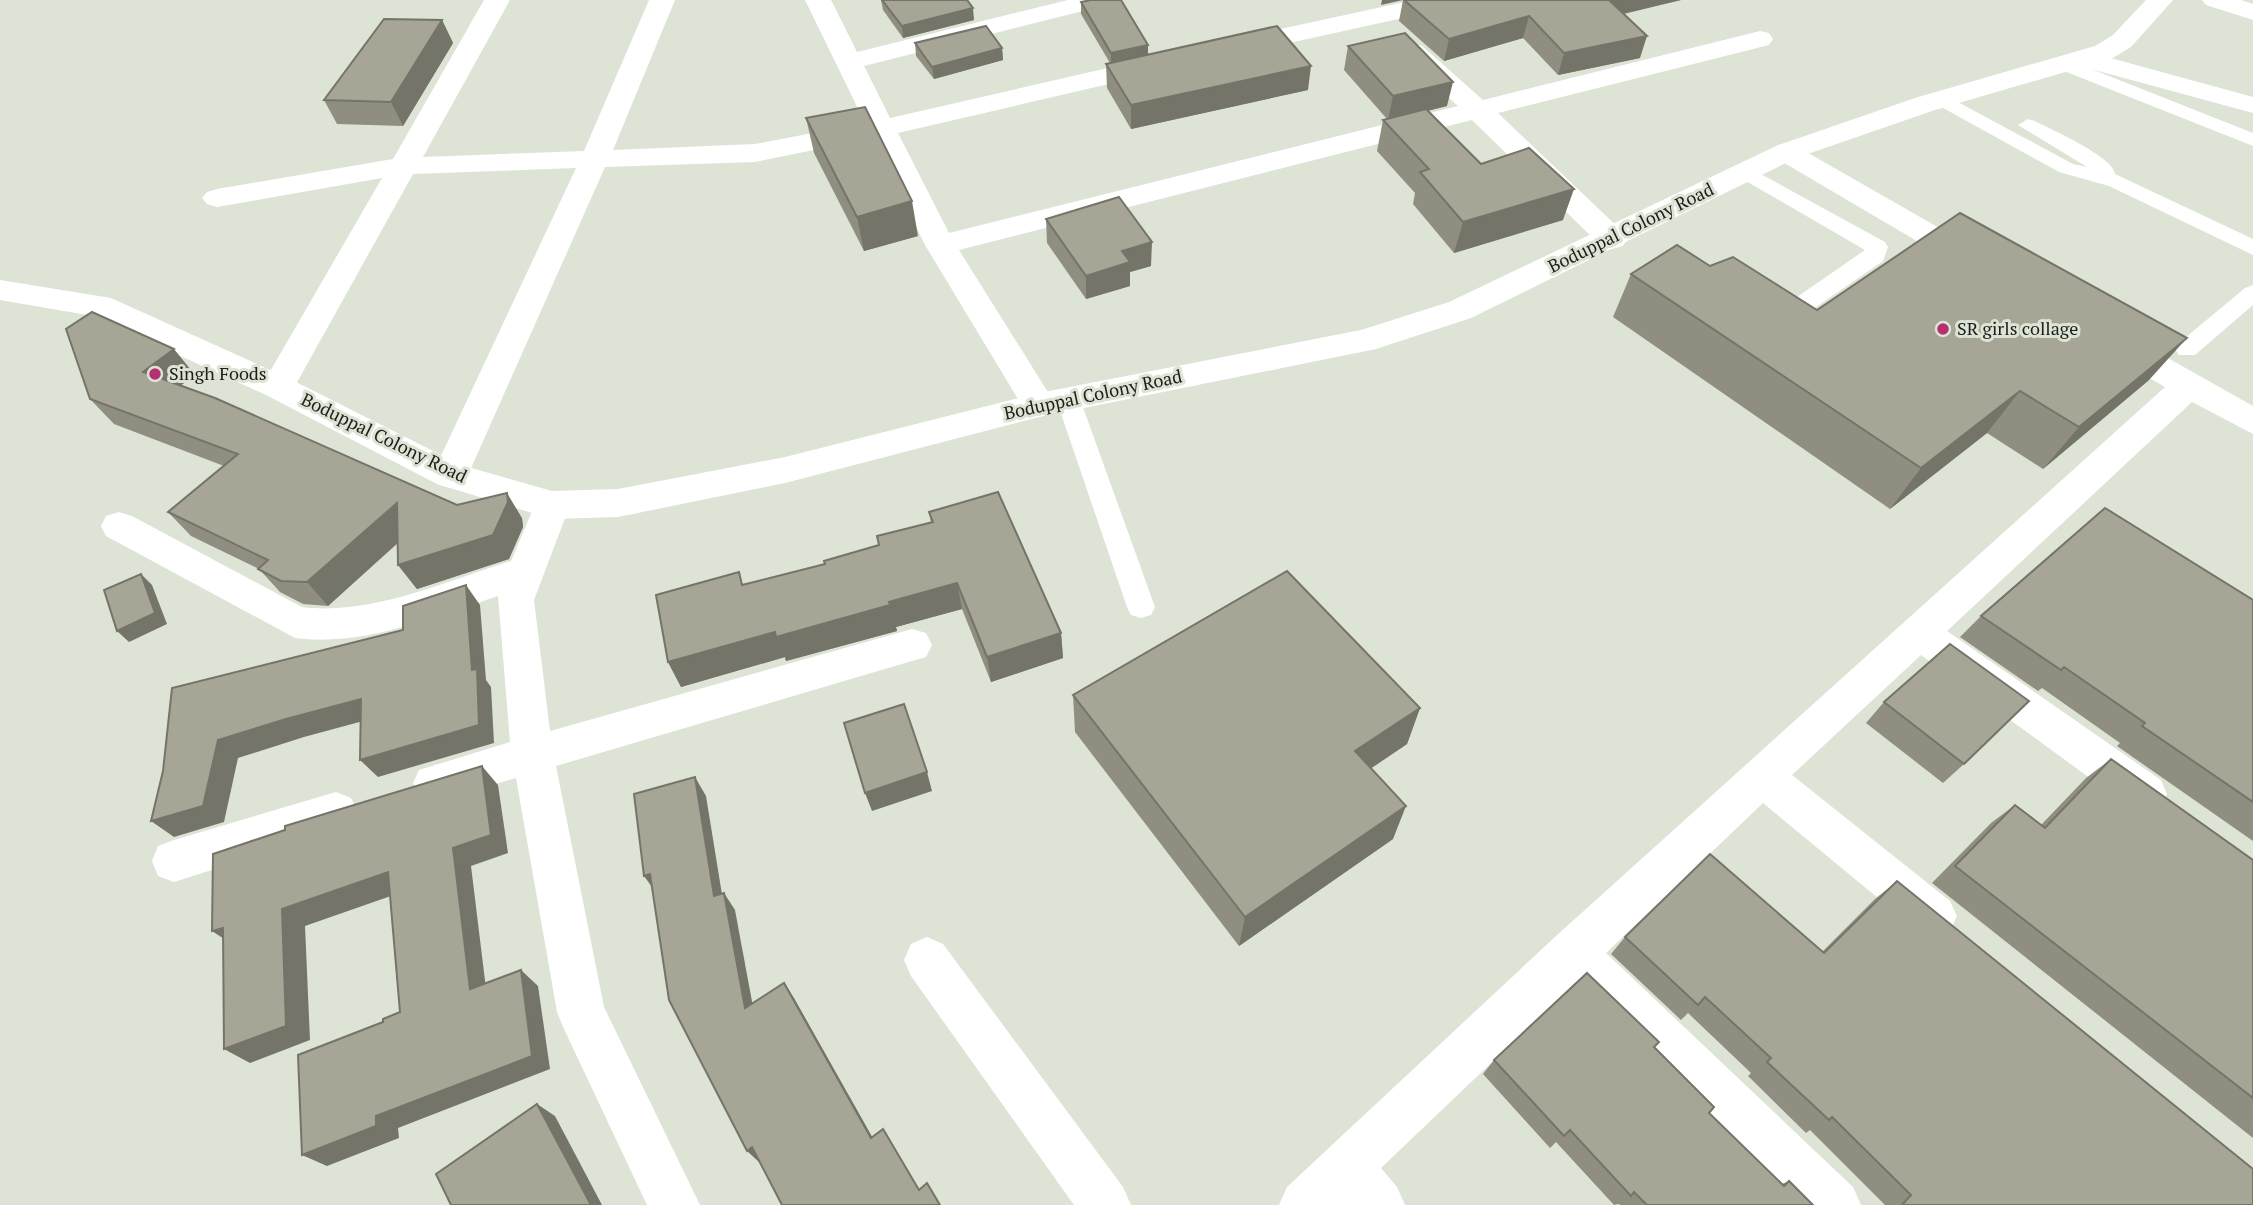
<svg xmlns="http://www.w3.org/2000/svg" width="2253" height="1205" viewBox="0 0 2253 1205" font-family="'PT Serif',serif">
<rect width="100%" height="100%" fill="#dde4d5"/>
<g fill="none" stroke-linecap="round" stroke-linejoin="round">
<!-- service -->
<g fill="#fff" fill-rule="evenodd">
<path d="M 2066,59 L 2253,133 L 2253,146 L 2059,69 L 2056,65 L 2059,61 Z"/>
<path d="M 1943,94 L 2073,164 L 2087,167 L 2018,125 L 2028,119 L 2035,121 C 2052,130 2114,157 2115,174 L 2253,239 L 2253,255 L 2109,186 L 2059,172 L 1936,104 L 1933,100 Z"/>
<path d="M 1746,166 L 1885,242 L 1888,247 L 1883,261 L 1790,325 L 1774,325 L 1770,319 L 1774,313 L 1865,250 L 1739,177 L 1735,172 L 1739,167 Z"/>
<path d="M 2253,285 L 2253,305 L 2195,355 L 2179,355 L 2175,349 L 2179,343 L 2245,288 Z"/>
<path d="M 1068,390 L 1077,393 L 1080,399 L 1155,607 L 1151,615 L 1141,618 L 1131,615 L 1127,607 L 1056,399 L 1059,393 Z"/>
</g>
<!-- minor -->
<g fill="#fff" fill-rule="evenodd">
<path d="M 484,0 L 510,0 L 423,157 L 584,151 L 649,0 L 675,0 L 613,150 L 755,144 L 865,123 L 805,0 L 831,0 L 857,52 L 1068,0 L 1111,0 L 1107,5 L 864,66 L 890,118 L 1156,57 L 1165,59 L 1169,65 L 1165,71 L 898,133 L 949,233 L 1458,106 L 1403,57 L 1399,51 L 1403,45 L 1421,45 L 1483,100 L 1760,31 L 1769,33 L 1773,39 L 1769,45 L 1498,113 L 1623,232 L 1627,239 L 1623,246 L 1612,249 L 1601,246 L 1472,120 L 959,250 L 1056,405 L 1051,414 L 1039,417 L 1027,414 L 925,245 L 873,138 L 755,162 L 605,167 L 468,475 L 463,484 L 450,488 L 437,484 L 432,475 L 576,168 L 413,174 L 290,395 L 278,399 L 266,395 L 261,387 L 382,178 L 217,207 L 207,204 L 202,198 L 207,192 L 217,189 L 393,159 Z"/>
<path d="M 1414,0 L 1461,0 L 1457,5 L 1448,8 L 1235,55 L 1226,53 L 1222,47 L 1226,41 L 1235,39 Z"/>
<path d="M 2202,0 L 2241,0 L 2253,4 L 2253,20 L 2206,5 Z"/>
<path d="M 2085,51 L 2253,97 L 2253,113 L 2076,65 L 2072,59 L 2076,53 Z"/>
<path d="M 1786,143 L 1796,146 L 1983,253 L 1987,260 L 1983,267 L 1972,270 L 1961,267 L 1776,158 L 1772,152 L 1776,146 Z"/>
<path d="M 2115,332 L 2127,335 L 2253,406 L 2253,434 L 2192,402 L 1947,631 L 2161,780 L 2167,794 L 2161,808 L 2146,813 L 2131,808 L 1921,655 L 1792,775 L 1950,901 L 1957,916 L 1950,931 L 1934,938 L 1918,931 L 1763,803 L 1606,953 L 1853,1187 L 1861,1205 L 1798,1205 L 1573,985 L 1381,1168 L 1397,1187 L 1405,1205 L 1279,1205 L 1287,1187 L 1556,936 L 2165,387 L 2103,351 L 2099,343 L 2103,335 Z"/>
<path d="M 552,491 L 565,495 L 570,505 L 534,600 L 550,731 L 912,629 L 926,633 L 932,645 L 926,657 L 912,661 L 556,766 L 604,1007 L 700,1205 L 647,1205 L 564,1029 L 557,1012 L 516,778 L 434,802 L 419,796 L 413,783 L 419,770 L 510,742 L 498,596 C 434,617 363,647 295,638 L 106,536 L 101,526 L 106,516 L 119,512 L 132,516 L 302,607 C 371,616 446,581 511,561 L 539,495 Z"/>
<path d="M 336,792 L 351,798 L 358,812 L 351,826 L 174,882 L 158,876 L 152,861 L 158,846 L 174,840 Z"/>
<path d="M 927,937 L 943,944 L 1123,1187 L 1131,1205 L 1074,1205 L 911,976 L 904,960 L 911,944 Z"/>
</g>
<!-- tertiary -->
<path fill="#fff" fill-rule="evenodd" d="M 2146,0 L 2173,0 L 2131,47 L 2113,58 L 1935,110 L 1796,158 L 1471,318 L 1376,349 L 1039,417 L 785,483 L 618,517 L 552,519 L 437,484 L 266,395 L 93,316 L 0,300 L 0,280 L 111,298 L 290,379 L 461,465 L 552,491 L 618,489 L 785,457 L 1039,393 L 1361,330 L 1449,302 L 1776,146 L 1915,98 L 2095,46 L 2113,35 Z"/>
</g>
<!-- wall -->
<g fill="#908e81">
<path d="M 881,0 L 967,0 L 974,20 L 903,38 L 883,10 Z"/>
<path d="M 1403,0 L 1681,0 L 1624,14 L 1640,58 L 1558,75 L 1523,38 L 1444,61 L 1399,21 Z"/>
<path d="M 1081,2 L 1148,45 L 1148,55 L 1308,90 L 1131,129 L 1107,88 L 1106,64 L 1110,63 L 1081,14 Z"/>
<path d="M 442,20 L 453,43 L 403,126 L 337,124 L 324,100 Z"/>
<path d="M 915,43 L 1002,48 L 1003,60 L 934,79 L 916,56 Z"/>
<path d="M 1348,46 L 1447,106 L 1428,111 L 1481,164 L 1563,220 L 1454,253 L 1413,204 L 1415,193 L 1377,151 L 1383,120 L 1387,119 L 1344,70 Z"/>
<path d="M 806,118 L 918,236 L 864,251 L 814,153 Z"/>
<path d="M 1046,219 L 1151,266 L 1130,272 L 1130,286 L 1086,299 L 1047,243 Z"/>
<path d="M 1710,266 L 1817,310 L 2149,380 L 2043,469 L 1987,433 L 1890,509 L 1613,317 L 1631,274 Z"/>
<path d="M 195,375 L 181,385 L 457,505 L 522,518 L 523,527 L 509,559 L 417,589 L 398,565 L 398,543 L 328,606 L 303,604 L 280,592 L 259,569 L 191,536 L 168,512 L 224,466 L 114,424 L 90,399 Z"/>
<path d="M 929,512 L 1061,633 L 1063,658 L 991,682 L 962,609 L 896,627 L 897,631 L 786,661 L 785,657 L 681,687 L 668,662 L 744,584 L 825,564 L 879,545 L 931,523 Z"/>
<path d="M 2253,600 L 2253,841 L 2117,746 L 2120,743 L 2042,688 L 2038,691 L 1960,637 L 1981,616 Z"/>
<path d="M 1073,695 L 1420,708 L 1407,744 L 1371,768 L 1393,839 L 1239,946 L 1075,732 Z"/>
<path d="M 1884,702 L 1964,764 L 1943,783 L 1866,723 Z"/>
<path d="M 2111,759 L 2253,860 L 2253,1138 L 1932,883 L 1991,823 L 2015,805 L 2041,825 L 2086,778 Z"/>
<path d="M 1897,881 L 2253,1205 L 1885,1205 L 1810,1130 L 1806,1133 L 1748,1076 L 1751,1073 L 1688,1013 L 1681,1020 L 1611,954 L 1625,937 L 1822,952 L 1875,899 Z"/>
<path d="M 1654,1047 L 1709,1113 L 1782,1184 L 1789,1181 L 1813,1205 L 1620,1205 L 1619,1204 L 1614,1205 L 1556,1142 L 1550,1148 L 1483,1074 L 1494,1060 Z"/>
</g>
<!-- shaded-wall -->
<g fill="#757469">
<path d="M 1382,0 L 1403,0 L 1381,5 Z"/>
<path d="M 1606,0 L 1681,0 L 1600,19 Z"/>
<path d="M 973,8 L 974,20 L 903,38 L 902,26 Z"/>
<path d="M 1529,16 L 1523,38 L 1444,61 L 1449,39 Z"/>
<path d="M 442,20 L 453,43 L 403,126 L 391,102 Z"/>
<path d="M 1647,36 L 1640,58 L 1558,75 L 1564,53 Z"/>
<path d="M 1148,45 L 1148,57 L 1111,66 L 1111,53 Z"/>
<path d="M 1002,48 L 1003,60 L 934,79 L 932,67 Z"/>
<path d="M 1311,66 L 1308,90 L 1131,129 L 1131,105 Z"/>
<path d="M 1453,82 L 1447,106 L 1388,120 L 1393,96 Z"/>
<path d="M 1574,189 L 1563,220 L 1454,253 L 1463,222 Z"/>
<path d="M 912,201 L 918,236 L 864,251 L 857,217 Z"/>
<path d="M 1152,242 L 1151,266 L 1130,272 L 1130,286 L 1086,299 L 1086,276 L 1122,251 Z"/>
<path d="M 2187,338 L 2149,380 L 2043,469 L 2079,427 Z"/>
<path d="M 174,349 L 195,375 L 165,397 L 143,372 Z"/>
<path d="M 2020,391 L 1987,433 L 1890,509 L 1921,468 Z"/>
<path d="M 507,493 L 522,518 L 523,527 L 509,559 L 417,589 L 398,565 Z"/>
<path d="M 397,503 L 415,527 L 328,606 L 307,582 Z"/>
<path d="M 141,574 L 152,585 L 167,624 L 129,642 L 117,631 Z"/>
<path d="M 957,583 L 962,609 L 896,627 L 897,631 L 786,661 L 785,657 L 681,687 L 668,662 Z"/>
<path d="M 466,585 L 480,605 L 486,680 L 491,687 L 494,743 L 378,777 L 360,760 L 472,670 Z"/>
<path d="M 1061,633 L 1063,658 L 991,682 L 987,657 Z"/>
<path d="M 361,699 L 378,717 L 304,737 L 238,758 L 224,822 L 174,837 L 151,821 L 218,740 L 286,719 Z"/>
<path d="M 1420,708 L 1407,744 L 1345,786 L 1355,751 Z"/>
<path d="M 482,766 L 498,785 L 508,853 L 471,866 L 488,1005 L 470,989 L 453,848 Z"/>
<path d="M 927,772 L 932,791 L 872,811 L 865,793 Z"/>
<path d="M 695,777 L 706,796 L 725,913 L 714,896 Z"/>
<path d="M 1406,806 L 1393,839 L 1239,946 L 1245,917 Z"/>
<path d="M 388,872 L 408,890 L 305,926 L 310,1040 L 250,1063 L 224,1049 L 282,909 Z"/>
<path d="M 650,874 L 657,894 L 644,876 Z"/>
<path d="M 724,893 L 735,910 L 756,1023 L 745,1008 Z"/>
<path d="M 223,928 L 238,948 L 212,931 Z"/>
<path d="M 521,970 L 538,986 L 550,1069 L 398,1128 L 399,1138 L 327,1166 L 302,1155 L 376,1116 Z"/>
<path d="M 784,983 L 794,998 L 879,1149 L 871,1138 Z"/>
<path d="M 537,1104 L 555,1116 L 602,1205 L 591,1205 Z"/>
<path d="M 752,1147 L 763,1159 L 759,1162 L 747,1151 Z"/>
</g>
<!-- building -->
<g fill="#a7a596" stroke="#757469" stroke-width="2">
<path d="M 882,0 L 967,0 L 973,8 L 902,26 Z"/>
<path d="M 1091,0 L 1121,0 L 1148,45 L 1111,53 L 1081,2 Z"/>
<path d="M 1404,0 L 1609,0 L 1647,36 L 1564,53 L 1529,16 L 1449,39 Z"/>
<path d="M 384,19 L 442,20 L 391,102 L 324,100 Z"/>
<path d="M 986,26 L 1002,48 L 932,67 L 915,43 Z"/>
<path d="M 1277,26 L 1311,66 L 1131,105 L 1106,64 Z"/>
<path d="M 1405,33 L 1453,82 L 1393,96 L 1348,46 Z"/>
<path d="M 865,107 L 912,201 L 857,217 L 806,118 Z"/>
<path d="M 1426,109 L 1481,164 L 1529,148 L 1574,189 L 1463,222 L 1420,172 L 1429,169 L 1383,120 Z"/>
<path d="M 1119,197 L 1152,242 L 1122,251 L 1130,262 L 1086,276 L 1046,219 Z"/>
<path d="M 1960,213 L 2187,338 L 2079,427 L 2020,391 L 1921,468 L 1631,274 L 1677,245 L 1710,266 L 1733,257 L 1817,310 Z"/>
<path d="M 92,312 L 174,349 L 143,372 L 215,398 L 457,505 L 507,493 L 508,502 L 493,535 L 398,565 L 397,503 L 307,582 L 281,581 L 258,569 L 268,560 L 168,512 L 238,454 L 90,399 L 66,329 Z"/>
<path d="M 998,492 L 1061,633 L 987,657 L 957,583 L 889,602 L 890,605 L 776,637 L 775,632 L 668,662 L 656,595 L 739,572 L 742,585 L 825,564 L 824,561 L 879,545 L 877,536 L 933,522 L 929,512 Z"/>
<path d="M 2105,508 L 2253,600 L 2253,802 L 2142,726 L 2145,723 L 2064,667 L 2061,670 L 1981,616 Z"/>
<path d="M 1287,571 L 1420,708 L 1355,751 L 1406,806 L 1245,917 L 1073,695 Z"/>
<path d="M 141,574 L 155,613 L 117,631 L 104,590 Z"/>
<path d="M 466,585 L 472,670 L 477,669 L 479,725 L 360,760 L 361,699 L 286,719 L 218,740 L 203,806 L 151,821 L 163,771 L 172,688 L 403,630 L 403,606 Z"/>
<path d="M 1950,644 L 2029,701 L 1964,764 L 1884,702 Z"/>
<path d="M 904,704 L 927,772 L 865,793 L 844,723 Z"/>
<path d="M 2111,759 L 2253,860 L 2253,1098 L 1955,866 L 2015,805 L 2045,828 Z"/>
<path d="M 482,766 L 491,835 L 453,848 L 470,989 L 521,970 L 532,1056 L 376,1116 L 376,1126 L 302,1155 L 298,1055 L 383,1022 L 383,1019 L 400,1012 L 388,872 L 282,909 L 286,1026 L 224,1049 L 223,928 L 212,931 L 213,854 L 285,830 L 285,826 Z"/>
<path d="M 695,777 L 714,896 L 724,893 L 745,1008 L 784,983 L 871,1138 L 883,1129 L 919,1190 L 927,1183 L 940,1205 L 782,1205 L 752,1147 L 747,1151 L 669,1000 L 650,874 L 644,876 L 634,794 Z"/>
<path d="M 1710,854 L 1824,953 L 1897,881 L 2253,1169 L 2253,1205 L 1902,1205 L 1911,1195 L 1832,1117 L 1829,1120 L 1767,1062 L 1771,1058 L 1705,997 L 1698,1005 L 1625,937 Z"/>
<path d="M 1587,973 L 1659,1042 L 1654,1047 L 1714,1107 L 1709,1113 L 1784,1186 L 1789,1181 L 1813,1205 L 1647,1205 L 1634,1192 L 1631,1196 L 1570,1130 L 1564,1136 L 1494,1060 Z"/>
<path d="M 537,1104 L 591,1205 L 451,1205 L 436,1174 Z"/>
</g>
<!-- markers -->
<g fill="#b62f72" stroke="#dde4d5" stroke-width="2.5">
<circle cx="1943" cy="329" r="7"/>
<circle cx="155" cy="374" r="7"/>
</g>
<g text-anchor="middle" stroke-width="6" stroke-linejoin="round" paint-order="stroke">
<!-- street labels -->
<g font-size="18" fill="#1c1f19" stroke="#dde4d5">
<text transform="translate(1631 228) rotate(-26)" y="6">Boduppal Colony Road</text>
<text transform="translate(1093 395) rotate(-12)" y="6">Boduppal Colony Road</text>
<text transform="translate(384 438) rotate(26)" y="6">Boduppal Colony Road</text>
</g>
<!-- poi labels -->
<g font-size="18" fill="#1c1f19" stroke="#dde4d5" text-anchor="start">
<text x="1957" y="335">SR girls collage</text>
<text x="169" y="380">Singh Foods</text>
</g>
</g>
</svg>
